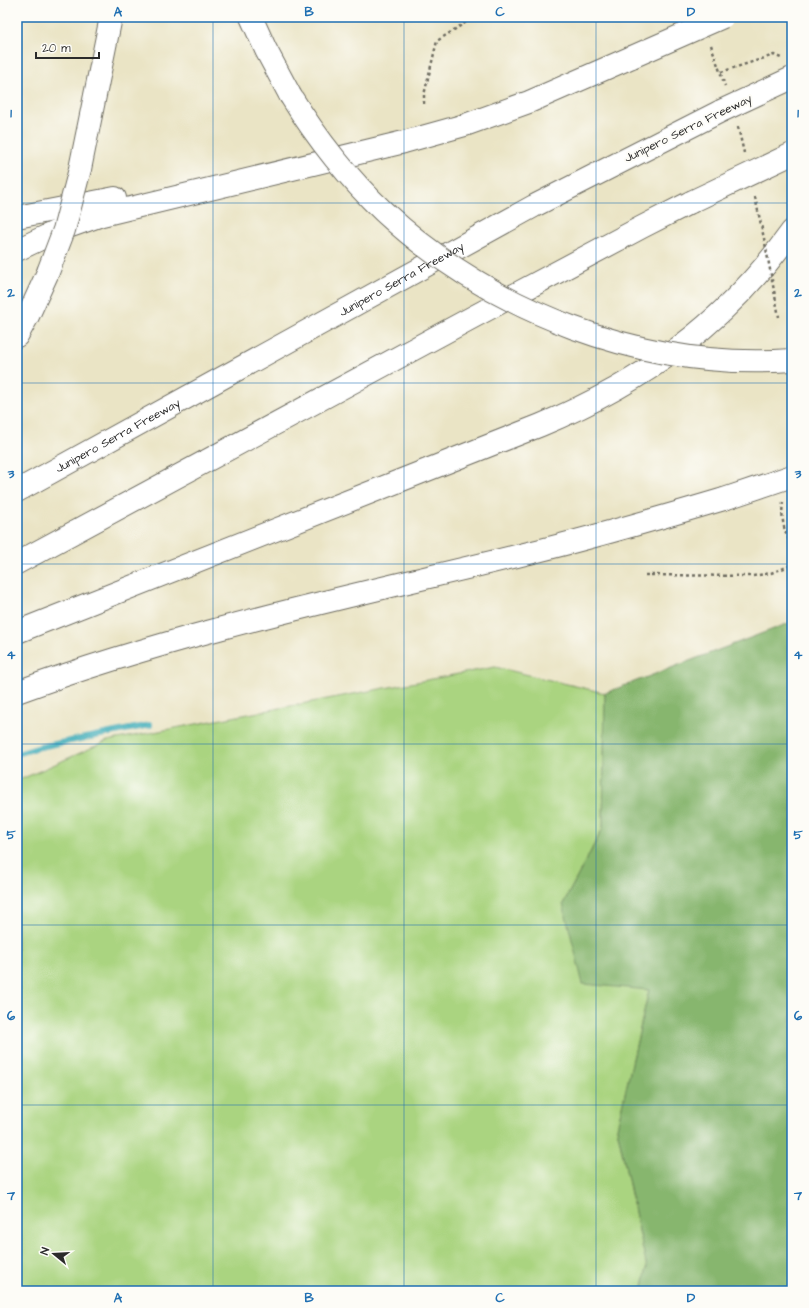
<svg xmlns="http://www.w3.org/2000/svg" width="809" height="1308" viewBox="0 0 809 1308" font-family="'Architects Daughter',sans-serif">
<rect width="100%" height="100%" fill="#fdfcf7"/>
<filter id="ink" filterUnits="userSpaceOnUse"><feTurbulence type="fractalNoise" baseFrequency=".025" numOctaves="2"/><feDisplacementMap in="SourceGraphic" scale="8" xChannelSelector="R" yChannelSelector="G"/><feConvolveMatrix kernelMatrix="1 2 1 2 8 2 1 2 1" color-interpolation-filters="sRGB"/></filter>
<filter id="wash" filterUnits="userSpaceOnUse"><feTurbulence type="fractalNoise" baseFrequency=".012" numOctaves="4" result="noise"/><feDisplacementMap in="SourceGraphic" scale="16" xChannelSelector="R" yChannelSelector="G"/><feGaussianBlur stdDeviation="0.9" result="paint"/><feColorMatrix in="noise" values="0 0 0 0 0 0 0 0 0 0 0 0 0 0 0 0 0 1.4 0 .05"/><feComposite in="paint" operator="in"/></filter>
<g filter="url(#wash)">
<rect width="100%" height="100%" fill="#eae4c5"/>
<!-- green -->
<path fill="#aad480" stroke="#6a8056" d="M 495,667 L 605,693 L 603,828 L 563,904 L 649,990 L 617,1128 L 647,1268 L 642,1291 L 17,1291 L 17,781 L 107,741 Z"/>
<!-- forest -->
<path fill="#87b66e" stroke="#59704c" d="M 792,622 L 792,1291 L 642,1291 L 647,1268 L 617,1128 L 649,990 L 583,984 L 563,904 L 603,828 L 605,693 Z"/>
<g fill="none" stroke-linecap="round" stroke-linejoin="round">
<!-- stream -->
<path stroke="#3cacb8" stroke-width="6" d="M 17,754 L 40,747 L 150,725"/>
</g>
</g>
<g filter="url(#ink)">
<g fill="none" stroke-linecap="round" stroke-linejoin="round">
<!-- highway casing -->
<g stroke="#6e6c61" stroke-width="24">
<g id="highway">
<path d="M 251,17 L 266,50 L 290,95"/>
<path d="M 80,169 L 111,17"/>
<path d="M 17,217 L 115,198"/>
<path d="M 17,250 L 57,231 L 102,215 L 404,142 L 465,125 L 529,102 L 632,57"/>
<path d="M 17,336 L 28,316 L 48,272"/>
<path id="s1" d="M 17,491 L 534,206 L 721,111"/>
<path d="M 17,563 L 475,316 L 642,227 L 691,202"/>
<path d="M 17,632 L 541,425 C 644,382 726,323 792,231"/>
<path d="M 17,692 C 183,631 357,595 529,553 C 595,537 660,518 724,499"/>
</g>
</g>
<!-- path -->
<g stroke="#6e6c61" stroke-width="2.5" stroke-dasharray="3 3" stroke-linecap="butt">
<path d="M 711,45 L 725,86"/>
<path d="M 721,72 L 774,55 L 783,59"/>
<path d="M 424,104 L 424,95 L 437,41 L 474,17"/>
<path d="M 738,127 L 744,153"/>
<path d="M 783,502 C 781,515 783,533 792,544"/>
<path d="M 645,575 L 753,576 L 771,573 L 792,565"/>
</g>
<!-- highway -->
<use href="#highway" stroke="#fff" stroke-width="22"/>
<!-- highway-bridge casing -->
<g stroke="#6e6c61" stroke-width="24" stroke-linecap="butt">
<g id="highway-bridge">
<path d="M 632,57 L 723,17"/>
<path d="M 290,95 C 316,137 348,178 384,212 C 492,312 645,371 792,360"/>
<path d="M 721,111 L 792,78"/>
<path d="M 691,202 L 792,154"/>
<path d="M 48,272 L 64,230 L 80,169"/>
<path d="M 724,499 L 792,476"/>
</g>
</g>
<!-- path-bridge -->
<path stroke="#6e6c61" stroke-width="2.5" stroke-dasharray="3 3" stroke-linecap="butt" d="M 755,197 L 765,243 L 779,317"/>
<!-- highway-bridge -->
<use href="#highway-bridge" stroke="#fff" stroke-width="22"/>
</g>
</g>
<!-- grid -->
<path fill="none" stroke="#1f6fb2" stroke-width="1" stroke-opacity="0.55" d="M 213,17 L 213,1291M 404,17 L 404,1291M 596,17 L 596,1291M 17,203 L 792,203M 17,383 L 792,383M 17,564 L 792,564M 17,744 L 792,744M 17,925 L 792,925M 17,1105 L 792,1105"/>
<g text-anchor="middle" stroke-width="4" stroke-linejoin="round" paint-order="stroke">
<!-- street labels -->
<g font-size="12" fill="#2b2b2b" stroke="#fdfcf7">
<text transform="translate(688 128) rotate(-26)" y="4">Junipero Serra Freeway</text>
<text dy="4" stroke="none"><textPath href="#s1" startOffset="439">Junipero Serra Freeway</textPath></text>
<text dy="4" stroke="none"><textPath href="#s1" startOffset="115">Junipero Serra Freeway</textPath></text>
</g>
</g>
<!-- margin -->
<rect width="809" height="1308" fill="none" stroke="#fdfcf7" stroke-width="44"/>
<!-- north arrow -->
<g transform="translate(54 1254) rotate(288)" stroke="#fdfcf7" stroke-width="3" paint-order="stroke">
<path d="M0-3L7 15L0 10L-7 15Z" fill="#2b2b2b"/>
<text y="-6" font-size="11" font-weight="bold" text-anchor="middle" fill="#2b2b2b">N</text>
</g>
<!-- scale -->
<path d="M36 52v6h63v-6" fill="none" stroke="#2b2b2b" stroke-width="2"/>
<text x="42" y="52" font-size="12" fill="#2b2b2b" stroke="#fdfcf7" stroke-width="3" paint-order="stroke">20 m</text>
<rect x="22" y="22" width="765" height="1264" fill="none" stroke="#1f6fb2" stroke-width="1.5"/>
<g font-size="13" text-anchor="middle" font-weight="bold" fill="#1f6fb2">
<text x="118" y="16">A</text>
<text x="309" y="16">B</text>
<text x="500" y="16">C</text>
<text x="691" y="16">D</text>
<text x="11" y="117">1</text>
<text x="798" y="117">1</text>
<text x="11" y="297">2</text>
<text x="798" y="297">2</text>
<text x="11" y="478">3</text>
<text x="798" y="478">3</text>
<text x="11" y="659">4</text>
<text x="798" y="659">4</text>
<text x="11" y="839">5</text>
<text x="798" y="839">5</text>
<text x="11" y="1020">6</text>
<text x="798" y="1020">6</text>
<text x="11" y="1200">7</text>
<text x="798" y="1200">7</text>
<text x="118" y="1302">A</text>
<text x="309" y="1302">B</text>
<text x="500" y="1302">C</text>
<text x="691" y="1302">D</text>
</g>
</svg>
